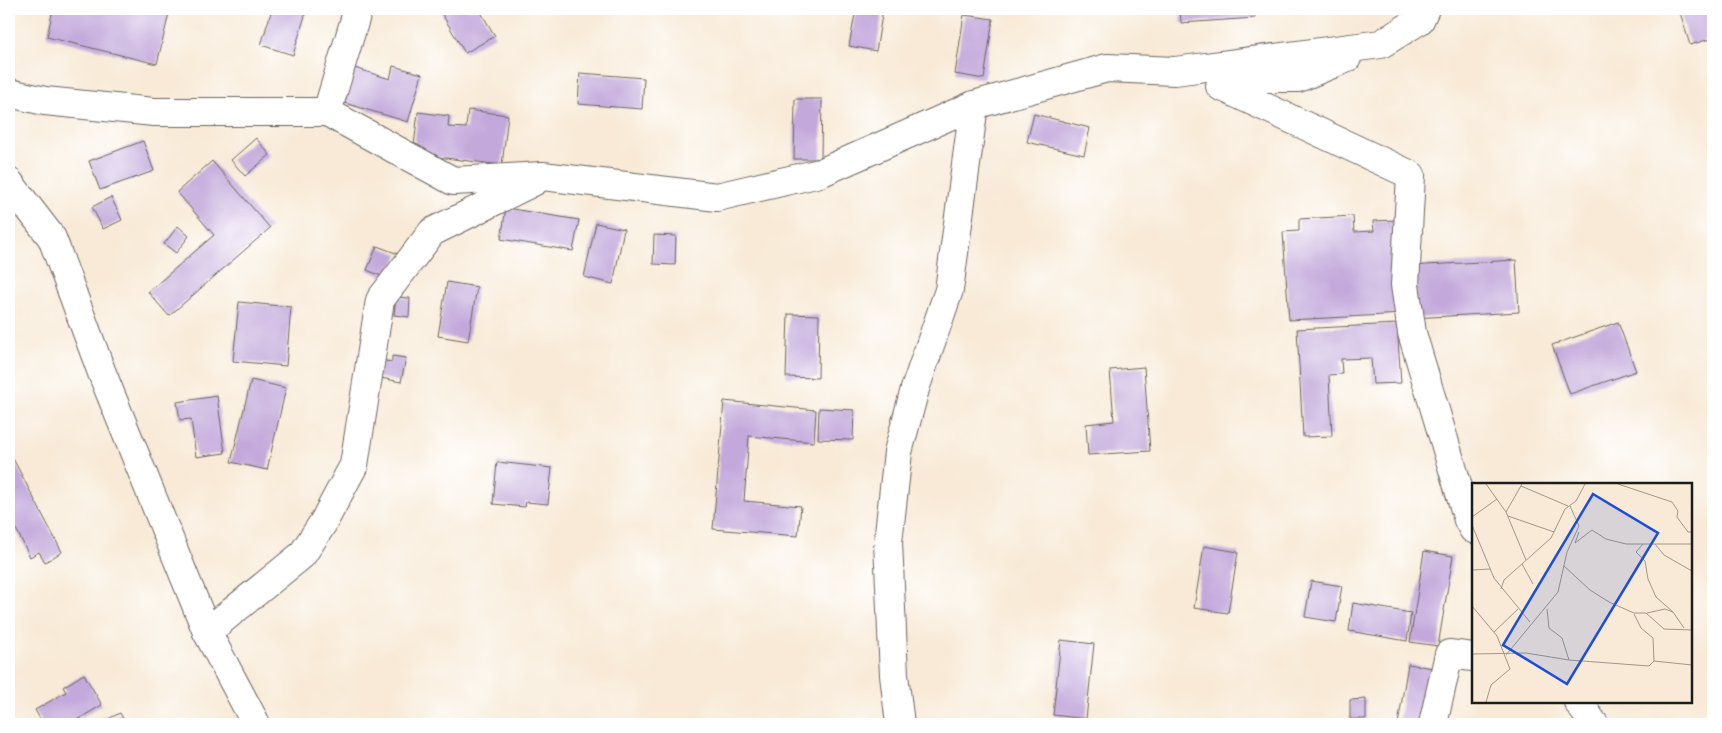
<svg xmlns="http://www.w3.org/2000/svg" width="1722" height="733" viewBox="0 0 1722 733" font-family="'Patrick Hand',sans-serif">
<rect width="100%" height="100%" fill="#fff"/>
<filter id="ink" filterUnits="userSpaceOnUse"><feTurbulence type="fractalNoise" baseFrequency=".02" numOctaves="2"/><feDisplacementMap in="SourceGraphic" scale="10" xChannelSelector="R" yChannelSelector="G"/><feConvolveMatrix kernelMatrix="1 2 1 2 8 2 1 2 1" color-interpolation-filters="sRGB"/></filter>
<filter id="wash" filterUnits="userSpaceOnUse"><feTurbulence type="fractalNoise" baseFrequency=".0096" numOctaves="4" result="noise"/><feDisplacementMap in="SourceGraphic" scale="20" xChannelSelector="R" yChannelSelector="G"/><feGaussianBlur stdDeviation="1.12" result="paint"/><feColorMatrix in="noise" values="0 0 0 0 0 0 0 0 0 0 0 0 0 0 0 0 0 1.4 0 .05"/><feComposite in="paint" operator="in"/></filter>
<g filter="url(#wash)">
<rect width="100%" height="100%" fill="#f8ead7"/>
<g id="blocks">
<!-- building -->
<g fill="#c3a9db">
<path d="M 53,9 L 170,9 L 157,64 L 47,37 Z"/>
<path d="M 272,9 L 307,9 L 293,55 L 261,45 Z"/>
<path d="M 439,9 L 479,9 L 495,36 L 465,53 Z"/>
<path d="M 856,9 L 883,9 L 876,51 L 849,46 Z"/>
<path d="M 1180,9 L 1254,9 L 1255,18 L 1181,23 Z"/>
<path d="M 1679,9 L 1713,9 L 1713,38 L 1690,45 Z"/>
<path d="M 964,15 L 993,19 L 984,79 L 955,74 Z"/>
<path d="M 348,66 L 390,79 L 393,66 L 422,74 L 408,122 L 338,101 Z"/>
<path d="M 580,73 L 644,78 L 642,109 L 578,104 Z"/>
<path d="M 795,99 L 822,99 L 821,159 L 794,159 Z"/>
<path d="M 468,110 L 508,115 L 502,165 L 413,154 L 418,112 L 449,116 L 448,127 L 466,128 Z"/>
<path d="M 1034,114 L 1090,128 L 1084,155 L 1027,142 Z"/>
<path d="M 256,138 L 270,155 L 245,176 L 231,160 Z"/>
<path d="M 143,141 L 154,171 L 100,190 L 89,161 Z"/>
<path d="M 212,161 L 270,228 L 169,316 L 148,292 L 214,235 L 177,192 Z"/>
<path d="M 111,197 L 122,220 L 103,229 L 92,207 Z"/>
<path d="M 506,208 L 579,220 L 573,251 L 501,239 Z"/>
<path d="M 1353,216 L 1354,232 L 1374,231 L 1373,221 L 1397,220 L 1403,314 L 1289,320 L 1283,232 L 1299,231 L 1299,219 Z"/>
<path d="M 596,223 L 624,229 L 613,284 L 584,277 Z"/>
<path d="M 178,226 L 189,236 L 176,253 L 164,244 Z"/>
<path d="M 654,235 L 676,236 L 675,265 L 653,264 Z"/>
<path d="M 377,246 L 398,254 L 388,279 L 367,270 Z"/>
<path d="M 1516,260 L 1519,312 L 1413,318 L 1410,266 Z"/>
<path d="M 447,282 L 477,287 L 468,341 L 438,336 Z"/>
<path d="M 396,297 L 410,298 L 409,317 L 394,315 Z"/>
<path d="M 239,302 L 291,307 L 286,366 L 233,361 Z"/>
<path d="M 788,314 L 819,315 L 818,378 L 786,377 Z"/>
<path d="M 1618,322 L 1636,371 L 1570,394 L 1552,345 Z"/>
<path d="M 1397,324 L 1401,383 L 1373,384 L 1371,358 L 1341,359 L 1342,374 L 1329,375 L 1332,436 L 1303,437 L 1297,329 Z"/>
<path d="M 392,356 L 406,358 L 401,382 L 376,377 L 379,360 L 392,362 Z"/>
<path d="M 1144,367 L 1150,451 L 1088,455 L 1086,424 L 1114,421 L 1110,370 Z"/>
<path d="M 251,380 L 286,388 L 267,470 L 231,462 Z"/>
<path d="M 217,396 L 225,453 L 196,457 L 191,419 L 180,420 L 177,402 Z"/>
<path d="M 724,401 L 816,410 L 814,442 L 749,436 L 744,501 L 801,506 L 798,536 L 713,529 Z"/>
<path d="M 819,408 L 854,410 L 853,440 L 818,439 Z"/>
<path d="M 9,451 L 62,552 L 45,562 L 39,552 L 30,557 L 9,515 Z"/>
<path d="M 497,462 L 552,468 L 548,504 L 526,502 L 525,507 L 493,504 Z"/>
<path d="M 1204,546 L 1238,552 L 1228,613 L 1194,608 Z"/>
<path d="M 1424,551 L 1453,556 L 1438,646 L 1410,642 Z"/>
<path d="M 1311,581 L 1342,586 L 1336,622 L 1305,617 Z"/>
<path d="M 1353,603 L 1411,613 L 1407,641 L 1349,631 Z"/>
<path d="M 1061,640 L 1094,644 L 1086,719 L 1053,715 Z"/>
<path d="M 1408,664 L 1439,669 L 1430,724 L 1398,724 Z"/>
<path d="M 84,674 L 102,705 L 70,724 L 43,724 L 35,710 L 66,692 L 63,687 Z"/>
<path d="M 1366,699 L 1366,719 L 1350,719 L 1350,700 Z"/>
<path d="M 120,713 L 126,724 L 98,724 Z"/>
</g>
</g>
</g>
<g filter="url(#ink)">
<use href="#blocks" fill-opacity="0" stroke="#69645d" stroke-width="1"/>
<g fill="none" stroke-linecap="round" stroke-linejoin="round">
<!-- minor casing -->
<g stroke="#69645d" stroke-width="30">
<g id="minor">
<path d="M 1347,58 L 1298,78 L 1258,78 L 1220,86 L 1411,175 L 1405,285 L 1412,333 L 1468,520 L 1473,529"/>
<path d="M 9,93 L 45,101 L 154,112 L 327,112 L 453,181 L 543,176 L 717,197 L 820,173 L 974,105 L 1107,68 L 1175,71 L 1381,44 L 1420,20 L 1425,9"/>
<path d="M 327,112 L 358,9"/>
<path d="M 9,182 L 52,238 L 102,373 L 207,632 L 256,724"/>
<path d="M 207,632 L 302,555 L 323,523 L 354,465 L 380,300 L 432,232 L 535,181"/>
<path d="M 1578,702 L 1594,724"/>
<path d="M 900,724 L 894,675 L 888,542 L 898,452 L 915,389 L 949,290 L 974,105"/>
<path d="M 1433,724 L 1449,654 L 1473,657"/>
</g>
</g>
<!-- minor -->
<use href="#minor" stroke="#fff" stroke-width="28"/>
</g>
</g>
<!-- overview -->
<g transform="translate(1472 483)">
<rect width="220" height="220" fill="#f8ead7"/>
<path fill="none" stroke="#a0988c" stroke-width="1" d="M 14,1 L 34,29 L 54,77M 146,1 L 200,19 L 206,28 L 205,34 L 216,49 L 220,49M 49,3 L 96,23M 34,29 L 50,1M 36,33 L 82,49M 0,34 L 25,16M 0,42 L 22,95 L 58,139M 107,49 L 103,60 L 120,47 L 134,56 L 154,61 L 220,61M 171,61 L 164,69 L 173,78 L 176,96 L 184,114 L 201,129M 183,61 L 192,72 L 220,88M 50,81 L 61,101M 92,83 L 118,107 L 137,119 L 162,130 L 174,130 L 192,146 L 220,147M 0,87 L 18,86M 29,106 L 32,97 L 79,55 L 93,26 L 104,18 L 113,1M 0,123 L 25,153 L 38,186 L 19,202 L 14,219M 75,126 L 77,145 L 90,155 L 97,177M 175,130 L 193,126 L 201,129 L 212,145M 162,131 L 169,145 L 181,155 L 182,178M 22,149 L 46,126M 0,171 L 54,170 L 97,177 L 177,183 L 182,178 L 220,182M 34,172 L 86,109 L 95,69 L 107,43 L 98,23"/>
<path fill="#1d4ed8" fill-opacity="0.15" stroke="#1d4ed8" stroke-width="2.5" d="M 121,11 L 186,50 L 95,201 L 31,162 Z"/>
<rect width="220" height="220" fill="none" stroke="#1c1c1c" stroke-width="2.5"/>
</g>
<!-- margin -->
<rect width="1722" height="733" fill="none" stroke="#fff" stroke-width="30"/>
</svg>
